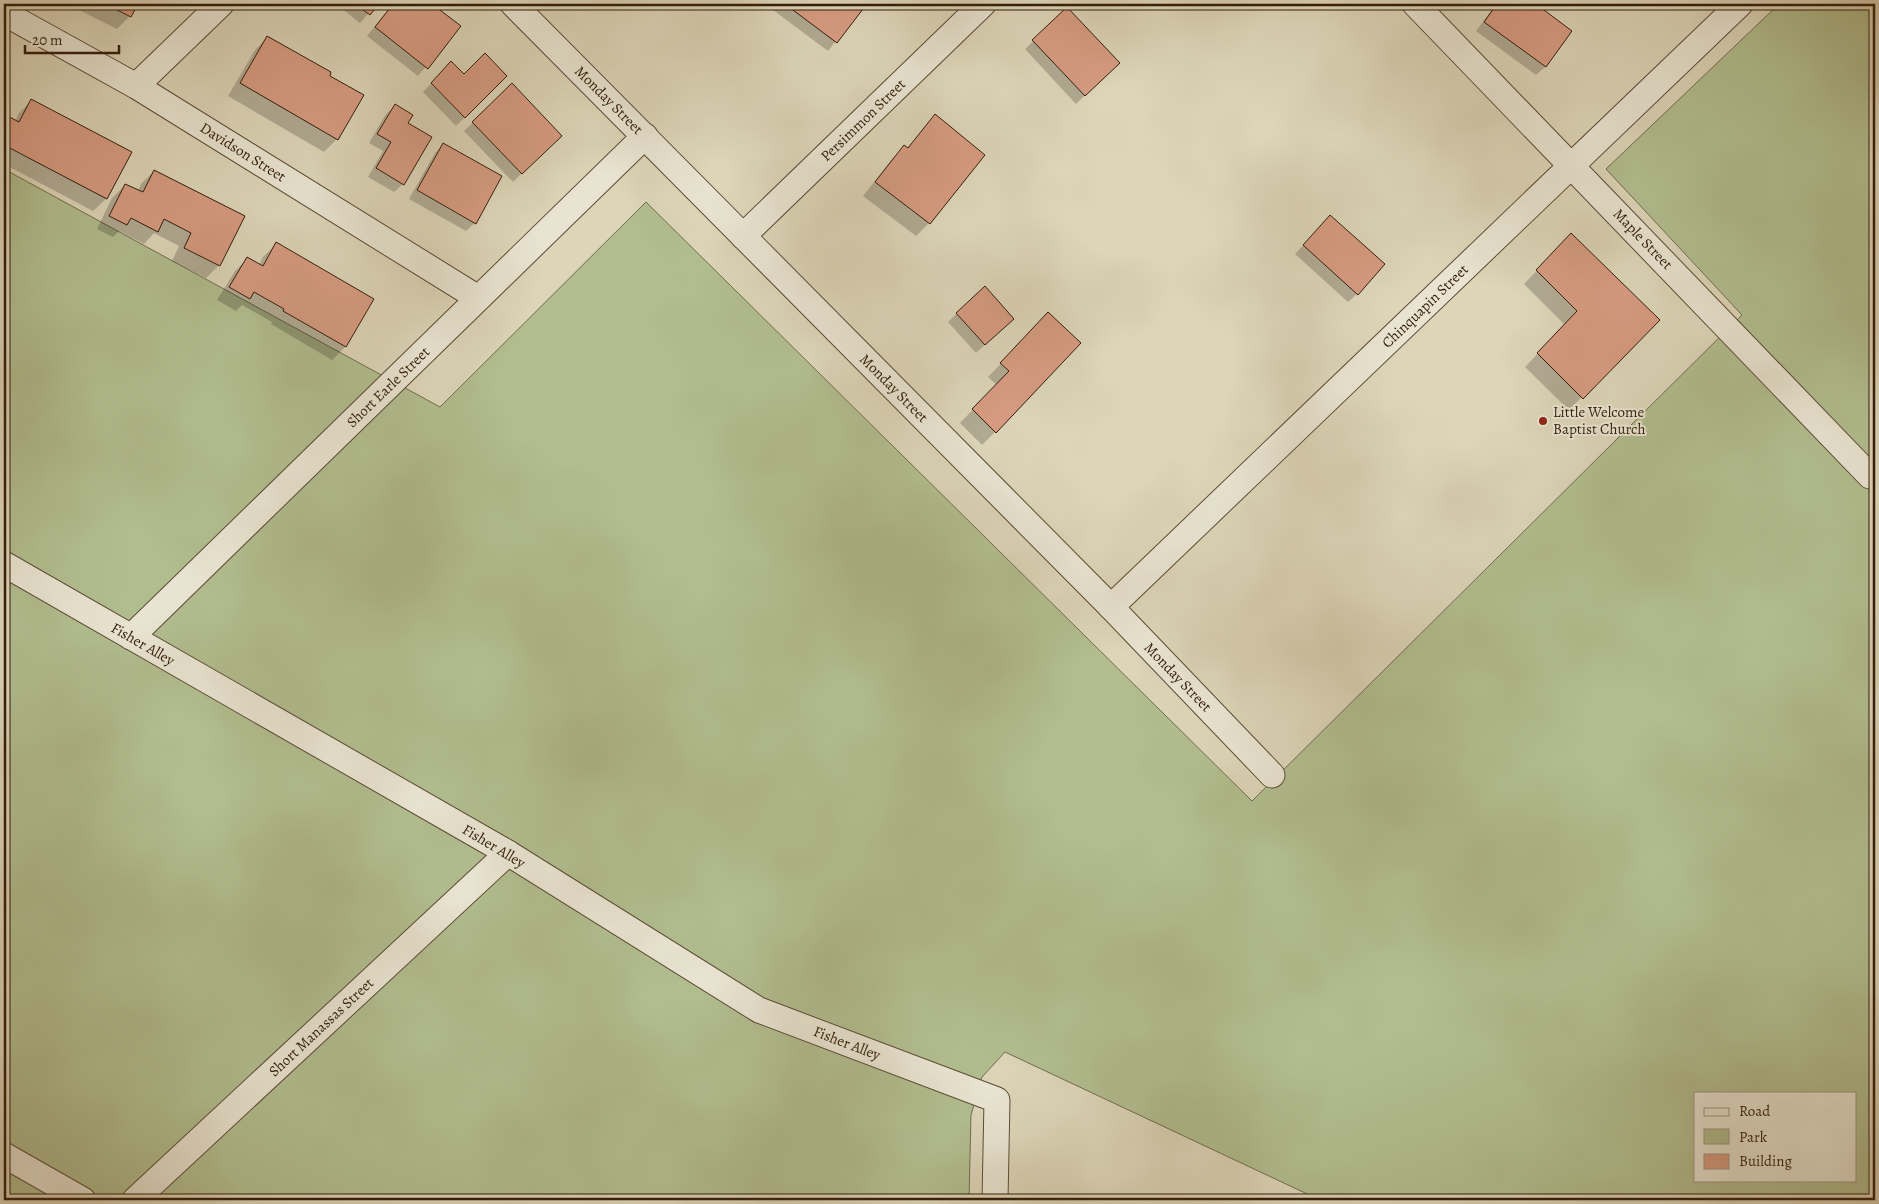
<svg xmlns="http://www.w3.org/2000/svg" width="1879" height="1204" viewBox="0 0 1879 1204" font-family="Alegreya,serif">
<rect width="100%" height="100%" fill="#dcd5b8"/>
<filter id="stains"><feTurbulence type="fractalNoise" baseFrequency=".004" numOctaves="4"/><feColorMatrix values="0 0 0 0 .2 0 0 0 0 .09 0 0 0 0 .02 0 0 0 .5 -.17"/></filter>
<radialGradient id="worn" r=".72"><stop offset=".6" stop-color="#630" stop-opacity="0"/><stop offset="1" stop-color="#630" stop-opacity=".3"/></radialGradient>
<!-- green -->
<path fill="#b1bd8f" stroke="#726d4d" fill-rule="evenodd" d="M 1779,4 L 1875,4 L 1875,1200 L 1320,1200 L 1005,1052 L 982,1077 L 971,1115 L 969,1200 L 4,1200 L 4,169 L 440,407 L 646,202 L 1252,801 L 1742,315 L 1606,169 ZM 1695,1093 L 1855,1093 L 1855,1180 L 1695,1180 Z"/>
<!-- shadow -->
<g fill="#0003">
<path d="M 67,4 L 136,4 L 130,16 L 117,29 Z"/>
<path d="M 336,4 L 377,4 L 360,23 Z"/>
<path d="M 393,4 L 430,4 L 459,27 L 418,76 L 367,36 Z"/>
<path d="M 765,4 L 854,4 L 861,9 L 828,51 Z"/>
<path d="M 1496,4 L 1533,4 L 1571,31 L 1545,67 L 1536,75 L 1476,31 Z"/>
<path d="M 1067,9 L 1118,63 L 1076,104 L 1025,49 Z"/>
<path d="M 268,37 L 337,139 L 324,152 L 228,96 L 255,50 Z"/>
<path d="M 451,63 L 464,76 L 506,76 L 456,126 L 423,92 Z"/>
<path d="M 512,85 L 560,136 L 513,182 L 464,131 Z"/>
<path d="M 32,100 L 106,199 L 93,211 L 4,164 L 4,116 L 15,121 L 19,113 Z"/>
<path d="M 395,106 L 407,124 L 403,184 L 394,192 L 368,177 L 383,151 L 369,143 L 386,114 Z"/>
<path d="M 935,116 L 929,223 L 916,236 L 863,196 L 892,159 L 904,147 L 907,148 Z"/>
<path d="M 444,144 L 475,223 L 466,231 L 409,199 L 435,153 Z"/>
<path d="M 154,171 L 219,265 L 206,278 L 172,261 L 179,246 L 154,233 L 144,244 L 119,231 L 113,237 L 97,229 L 112,198 L 125,185 L 138,191 L 141,184 Z"/>
<path d="M 1322,225 L 1357,294 L 1348,302 L 1295,254 Z"/>
<path d="M 1571,235 L 1658,320 L 1569,410 L 1525,367 L 1565,325 L 1524,284 Z"/>
<path d="M 276,244 L 372,299 L 345,347 L 332,360 L 271,324 L 272,322 L 242,305 L 236,311 L 217,300 L 235,271 L 248,258 L 259,265 L 263,257 Z"/>
<path d="M 957,313 L 1004,327 L 976,353 L 948,322 Z"/>
<path d="M 1036,327 L 995,432 L 982,445 L 960,423 L 997,385 L 988,377 Z"/>
</g>
<!-- building -->
<g fill="#d69b81" stroke="#321d0b">
<path d="M 105,4 L 138,4 L 131,17 Z"/>
<path d="M 355,4 L 379,4 L 370,15 Z"/>
<path d="M 393,4 L 432,4 L 461,26 L 428,69 L 375,27 Z"/>
<path d="M 785,4 L 856,4 L 863,9 L 837,43 Z"/>
<path d="M 1497,4 L 1536,4 L 1572,31 L 1546,67 L 1484,22 Z"/>
<path d="M 1067,7 L 1120,63 L 1085,96 L 1032,40 Z"/>
<path d="M 267,36 L 331,72 L 330,76 L 364,95 L 338,140 L 240,83 Z"/>
<path d="M 485,53 L 507,76 L 465,118 L 431,83 L 451,61 L 464,74 Z"/>
<path d="M 512,83 L 562,136 L 522,174 L 472,122 Z"/>
<path d="M 31,99 L 132,152 L 107,199 L 4,145 L 4,114 L 19,122 Z"/>
<path d="M 395,104 L 413,115 L 408,123 L 432,137 L 404,185 L 376,168 L 391,142 L 377,134 Z"/>
<path d="M 935,114 L 985,155 L 930,224 L 875,182 L 904,145 L 908,148 Z"/>
<path d="M 443,143 L 502,176 L 476,224 L 417,190 Z"/>
<path d="M 154,170 L 245,216 L 220,266 L 184,248 L 191,233 L 164,219 L 158,232 L 131,218 L 127,225 L 109,216 L 125,184 L 143,192 Z"/>
<path d="M 1330,215 L 1385,264 L 1358,295 L 1303,245 Z"/>
<path d="M 1571,233 L 1660,320 L 1583,399 L 1537,353 L 1577,311 L 1536,270 Z"/>
<path d="M 276,242 L 374,299 L 346,347 L 283,311 L 284,309 L 254,292 L 250,299 L 229,287 L 247,257 L 263,266 Z"/>
<path d="M 985,286 L 1014,319 L 985,345 L 956,313 Z"/>
<path d="M 1048,312 L 1081,343 L 996,433 L 972,409 L 1009,371 L 1000,363 Z"/>
</g>
<g fill="none" stroke-linecap="round" stroke-linejoin="round">
<!-- minor casing -->
<g stroke="#5c4b36" stroke-width="27">
<g id="minor">
<path d="M 513,4 L 1111,607 L 1272,775"/>
<path d="M 1415,4 L 1870,476"/>
<path d="M 4,13 L 136,86 L 478,298"/>
<path d="M 136,86 L 221,4"/>
<path d="M 743,236 L 983,4"/>
<path d="M 4,564 L 508,853 L 759,1010 L 997,1100 L 995,1200"/>
<path d="M 1111,607 L 1740,4"/>
<path d="M 131,637 L 645,136"/>
<path d="M 4,1155 L 83,1200"/>
<path d="M 135,1200 L 508,853"/>
</g>
</g>
<!-- minor -->
<use href="#minor" stroke="#e8e4d1" stroke-width="25"/>
</g>
<!-- markers -->
<circle fill="#8f2418" stroke="#e8e4d1" stroke-width="2" cx="1543" cy="421" r="5"/>
<g text-anchor="middle" stroke-width="4" stroke-linejoin="round" paint-order="stroke">
<!-- street labels -->
<g font-size="15" fill="#321d0b" stroke="#e8e4d1">
<text transform="translate(609 100) rotate(45)" y="5">Monday Street</text>
<text transform="translate(863 120) rotate(-44)" y="5">Persimmon Street</text>
<text transform="translate(243 152) rotate(32)" y="5">Davidson Street</text>
<text transform="translate(1643 239) rotate(46)" y="5">Maple Street</text>
<text transform="translate(1425 306) rotate(-44)" y="5">Chinquapin Street</text>
<text transform="translate(388 387) rotate(-44)" y="5">Short Earle Street</text>
<text transform="translate(894 388) rotate(45)" y="5">Monday Street</text>
<text transform="translate(143 644) rotate(30)" y="5">Fisher Alley</text>
<text transform="translate(1178 677) rotate(46)" y="5">Monday Street</text>
<text transform="translate(494 846) rotate(31)" y="5">Fisher Alley</text>
<text transform="translate(321 1027) rotate(-43)" y="5">Short Manassas Street</text>
<text transform="translate(847 1043) rotate(21)" y="5">Fisher Alley</text>
</g>
<!-- poi labels -->
<g font-size="15" fill="#321d0b" stroke="#e8e4d1" text-anchor="start">
<text x="1553" y="417">Little Welcome<tspan x="1553" dy="17">Baptist Church</tspan></text>
</g>
</g>
<!-- margin -->
<rect width="1879" height="1204" fill="none" stroke="#dcd5b8" stroke-width="20"/>
<rect x="5" y="5" width="1869" height="1194" fill="none" stroke="#321d0b" stroke-width="2.5"/>
<rect x="10" y="10" width="1859" height="1184" fill="none" stroke="#321d0b"/>
<!-- legend -->
<rect x="1694" y="1092" width="162" height="90" fill="#e8e4d1" stroke="#9f9482"/>
<rect x="1704" y="1108" width="25" height="8" fill="#e8e4d1" stroke="#9f9482"/>
<text x="1739" y="1116" font-size="15" fill="#321d0b">Road</text>
<rect x="1704" y="1129" width="25" height="15" fill="#b1bd8f" stroke="#9f9482"/>
<text x="1739" y="1142" font-size="15" fill="#321d0b">Park</text>
<rect x="1704" y="1154" width="25" height="15" fill="#d69b81" stroke="#9f9482"/>
<text x="1739" y="1166" font-size="15" fill="#321d0b">Building</text>
<!-- scale -->
<path d="M25 45v8h94v-8" fill="none" stroke="#321d0b" stroke-width="2.5"/>
<text x="32" y="45" font-size="15" fill="#321d0b" stroke="#e8e4d1" stroke-width="4" paint-order="stroke">20 m</text>
<rect width="100%" height="100%" filter="url(#stains)"/>
<rect width="100%" height="100%" fill="url(#worn)"/>
</svg>
